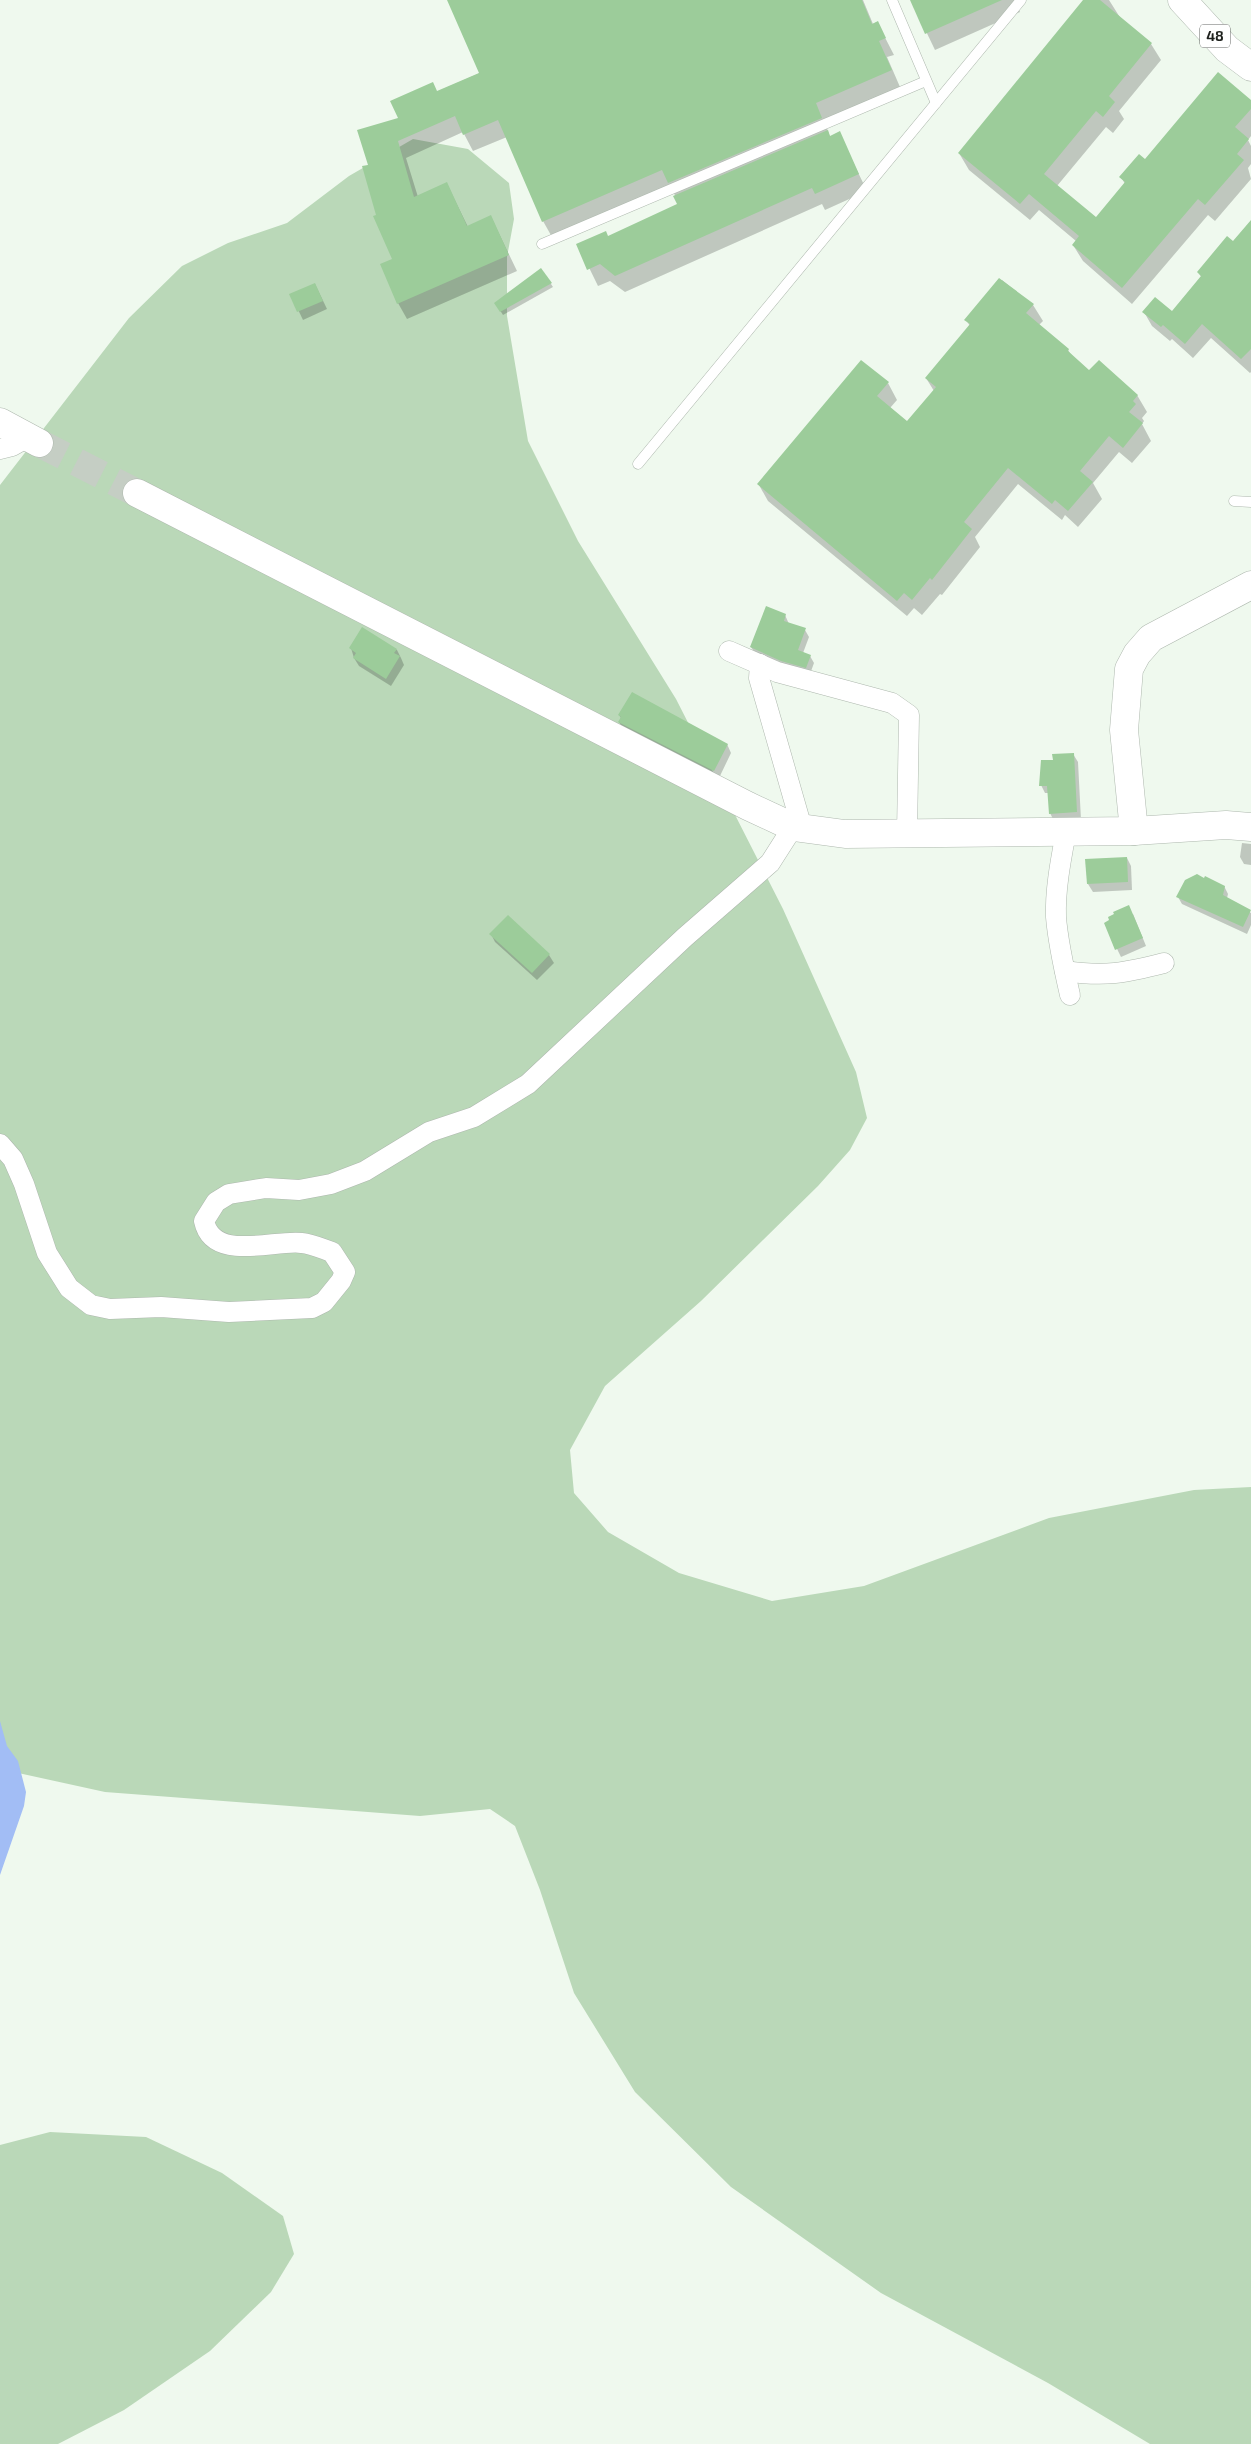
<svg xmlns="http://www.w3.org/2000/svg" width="1251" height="2444" viewBox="0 0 1251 2444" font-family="'Exo 2',sans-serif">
<rect width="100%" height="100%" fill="#eff9ee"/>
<!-- green -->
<g fill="#bad8b8">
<path d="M 413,139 L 468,149 L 509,183 L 514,219 L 507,257 L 507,316 L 528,441 L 578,541 L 676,699 L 783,909 L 856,1072 L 867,1118 L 850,1150 L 818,1186 L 701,1301 L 605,1386 L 570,1450 L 574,1493 L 608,1532 L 679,1573 L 772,1601 L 864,1586 L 1049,1518 L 1194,1490 L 1251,1487 L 1251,2444 L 1150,2444 L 1048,2383 L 881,2293 L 731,2187 L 635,2092 L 574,1993 L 540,1890 L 515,1826 L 490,1809 L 420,1816 L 105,1792 L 0,1769 L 0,485 L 129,318 L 182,266 L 228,243 L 287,223 L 349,176 Z"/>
<path d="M 50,2132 L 146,2137 L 222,2173 L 283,2216 L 294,2254 L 271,2292 L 210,2351 L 124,2410 L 58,2444 L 0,2444 L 0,2145 Z"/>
</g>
<!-- water -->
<path fill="#a2bdf5" d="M 0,1721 L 7,1746 L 18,1761 L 26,1792 L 24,1806 L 0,1875 Z"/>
<!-- shadow -->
<g fill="#0003">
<path d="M 448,0 L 863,0 L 873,24 L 877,22 L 894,55 L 887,57 L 900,87 L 824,120 L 830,137 L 839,133 L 867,191 L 825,210 L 822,204 L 625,292 L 610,281 L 598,286 L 578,245 L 608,237 L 679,205 L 671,186 L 552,237 L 543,221 L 507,137 L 473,151 L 463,132 L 406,158 L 418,197 L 447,184 L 468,227 L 491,217 L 517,271 L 407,319 L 398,303 L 394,259 L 378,215 L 370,165 L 399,119 L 437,92 L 480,73 Z"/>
<path d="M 911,0 L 1015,0 L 1020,12 L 935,50 Z"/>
<path d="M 1085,0 L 1109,0 L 1121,19 L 1151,44 L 1161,60 L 1119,111 L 1124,119 L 1113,133 L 1106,127 L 1057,186 L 1096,219 L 1125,184 L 1121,177 L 1145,161 L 1251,101 L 1251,136 L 1248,140 L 1251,146 L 1251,164 L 1248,168 L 1251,179 L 1215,221 L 1208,215 L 1132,304 L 1083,261 L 1073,245 L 1076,241 L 1039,210 L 1030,220 L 969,170 L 959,153 Z"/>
<path d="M 1251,221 L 1251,372 L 1250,373 L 1211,338 L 1193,358 L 1172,339 L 1170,341 L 1152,326 L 1144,312 L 1172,313 L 1202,278 L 1198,272 L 1233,242 Z"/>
<path d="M 541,269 L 553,287 L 503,315 L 496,304 Z"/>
<path d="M 1002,280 L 1033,305 L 1043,321 L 1039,325 L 1068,350 L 1073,358 L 1089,372 L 1137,395 L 1147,412 L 1142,418 L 1144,421 L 1142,424 L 1151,441 L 1132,463 L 1119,452 L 1093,483 L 1102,499 L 1078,527 L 1065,515 L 1062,520 L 1018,484 L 975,537 L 980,547 L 942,595 L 940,594 L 922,615 L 914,608 L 907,616 L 768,501 L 759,485 L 888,383 L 897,400 L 890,408 L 907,423 L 934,391 L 926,378 L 970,326 L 966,320 Z"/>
<path d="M 315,284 L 327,309 L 303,320 L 291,295 Z"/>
<path d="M 785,615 L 789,624 L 805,630 L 809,637 L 803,653 L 810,656 L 814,663 L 810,674 L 756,655 L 751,647 Z"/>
<path d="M 363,629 L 397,650 L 401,658 L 404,665 L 391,686 L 359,666 L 354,658 L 351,648 Z"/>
<path d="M 619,715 L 727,744 L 731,753 L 719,778 L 624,730 L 619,722 L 621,718 Z"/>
<path d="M 1073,754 L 1078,762 L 1081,820 L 1054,821 L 1050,813 L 1049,793 L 1045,793 L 1041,785 L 1054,761 Z"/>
<path d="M 1242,843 L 1251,844 L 1251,865 L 1244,864 L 1240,857 Z"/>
<path d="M 1127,858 L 1131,866 L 1132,890 L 1093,892 L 1088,884 Z"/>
<path d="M 1224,886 L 1228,894 L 1227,898 L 1251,913 L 1251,925 L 1247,934 L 1182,904 L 1178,897 Z"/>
<path d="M 1133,914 L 1146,946 L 1121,957 L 1105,924 Z"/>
<path d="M 491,934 L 549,955 L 554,963 L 537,980 L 495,942 Z"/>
</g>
<!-- building -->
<g fill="#9ccc9a">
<path d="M 447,0 L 862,0 L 872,24 L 878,21 L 886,38 L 879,41 L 892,70 L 816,103 L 822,118 L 668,183 L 662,170 L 542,222 L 498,120 L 463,135 L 455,116 L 398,141 L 414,197 L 447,182 L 467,226 L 491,215 L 509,255 L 397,304 L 380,264 L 392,259 L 373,216 L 376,215 L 362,166 L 368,165 L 357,130 L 398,118 L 390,101 L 433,82 L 437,91 L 479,73 Z"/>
<path d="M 910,0 L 1002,0 L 925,34 Z"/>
<path d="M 1083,0 L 1100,0 L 1152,43 L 1109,96 L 1115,102 L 1103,117 L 1096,111 L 1044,174 L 1096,217 L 1125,182 L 1119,177 L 1139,154 L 1145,159 L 1218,72 L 1251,100 L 1251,109 L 1235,127 L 1249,139 L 1237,154 L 1244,160 L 1205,205 L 1198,199 L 1122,288 L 1072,245 L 1079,236 L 1029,194 L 1020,204 L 958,153 Z"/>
<path d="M 828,130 L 830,136 L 840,131 L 859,174 L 815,194 L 812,188 L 615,276 L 600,264 L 587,270 L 576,244 L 606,231 L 608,236 L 677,204 L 673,196 Z"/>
<path d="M 1251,220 L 1251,349 L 1241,359 L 1202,324 L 1185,344 L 1163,325 L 1161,327 L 1142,312 L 1155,297 L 1172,311 L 1201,276 L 1197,272 L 1227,236 L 1233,241 Z"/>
<path d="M 541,268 L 552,283 L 500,312 L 494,303 Z"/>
<path d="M 999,278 L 1034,304 L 1026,313 L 1069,349 L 1068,351 L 1089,370 L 1099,360 L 1138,395 L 1133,401 L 1136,404 L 1129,412 L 1143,423 L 1123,448 L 1109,436 L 1080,471 L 1093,482 L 1068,511 L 1055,500 L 1052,504 L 1008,468 L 964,522 L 972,529 L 932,580 L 930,578 L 912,600 L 904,593 L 897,601 L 757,484 L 861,360 L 889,382 L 877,396 L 907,421 L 936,387 L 925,378 L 970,324 L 964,320 Z"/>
<path d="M 315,283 L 323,301 L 297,312 L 289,294 Z"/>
<path d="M 766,606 L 786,614 L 784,621 L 806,628 L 798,650 L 811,655 L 806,668 L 781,661 L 750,647 Z"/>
<path d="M 362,627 L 397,649 L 394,653 L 400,656 L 386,679 L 353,658 L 356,653 L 349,648 Z"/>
<path d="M 632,692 L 728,744 L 714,771 L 618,722 L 621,717 L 618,715 Z"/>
<path d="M 1074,753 L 1077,812 L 1049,814 L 1047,786 L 1039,786 L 1041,760 L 1053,760 L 1052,754 Z"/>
<path d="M 1127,857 L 1128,882 L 1087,884 L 1085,859 Z"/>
<path d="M 1197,874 L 1204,878 L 1205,876 L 1225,886 L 1223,895 L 1251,910 L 1243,927 L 1176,897 L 1185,880 Z"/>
<path d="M 1129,905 L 1143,938 L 1115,950 L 1104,923 L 1109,920 L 1108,917 L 1114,914 L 1113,912 Z"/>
<path d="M 508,915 L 550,954 L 532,973 L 489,934 Z"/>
</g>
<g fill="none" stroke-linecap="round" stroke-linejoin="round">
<!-- secondary-tunnel -->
<path stroke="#c5cec4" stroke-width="28" stroke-dasharray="28 14" stroke-linecap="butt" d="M 39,443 L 137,493"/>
<!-- lane casing -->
<g stroke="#aeb8ae" stroke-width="11">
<g id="lane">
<path d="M 892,0 L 936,103"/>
<path d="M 542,244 L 926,81"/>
<path d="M 638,464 L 1021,0"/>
<path d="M 1234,501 L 1251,502"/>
</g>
</g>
<!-- street casing -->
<g stroke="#aeb8ae" stroke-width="21">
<g id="street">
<path d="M 0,449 L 12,446 L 28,437"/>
<path d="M 729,651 L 777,672 L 892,703 L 909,715 L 907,834"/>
<path d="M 760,664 L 759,678 L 802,828"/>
<path d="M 1066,832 C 1061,859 1055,889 1056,917 C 1058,943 1064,969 1070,995"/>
<path d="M 1065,971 C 1105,977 1125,973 1164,963"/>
<path d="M 0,1144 L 13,1159 L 24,1184 L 47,1253 L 69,1288 L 91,1305 L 110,1309 L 161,1307 L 229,1312 L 312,1308 L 324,1302 L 341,1281 L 345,1272 L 332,1252 C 323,1249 312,1244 302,1243 C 275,1239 213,1263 204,1221 L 216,1202 L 229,1194 L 266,1188 L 299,1190 L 331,1184 L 365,1171 L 429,1132 L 474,1117 L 528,1084 L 685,937 L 770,863 L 793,827"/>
</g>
</g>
<!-- secondary casing -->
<g stroke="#aeb8ae" stroke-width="29">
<g id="secondary">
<path d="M 0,422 L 39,443"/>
<path d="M 137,493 L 748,806 L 793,827 L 845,834 L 1134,831 L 1226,825 L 1251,827"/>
<path d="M 1134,831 L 1124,730 L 1129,669 L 1137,654 L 1151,638 L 1251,585"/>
</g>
</g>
<!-- primary casing -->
<g stroke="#aeb8ae" stroke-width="29">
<path id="primary" d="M 1182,0 L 1227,49 L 1251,67"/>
</g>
<!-- lane -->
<use href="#lane" stroke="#fff" stroke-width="10"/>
<!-- street -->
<use href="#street" stroke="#fff" stroke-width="20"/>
<!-- secondary -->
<use href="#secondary" stroke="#fff" stroke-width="28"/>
<!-- primary -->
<use href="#primary" stroke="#fff" stroke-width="28"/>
</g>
<g text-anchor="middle" stroke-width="4" stroke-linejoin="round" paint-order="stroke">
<!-- shield labels -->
<rect fill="#fff" stroke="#626462" stroke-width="1" x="1200" y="24.5" width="30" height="23" rx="4"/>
<g font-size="14" font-weight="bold" fill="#1f221e">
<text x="1215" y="41">48</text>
</g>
</g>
</svg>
